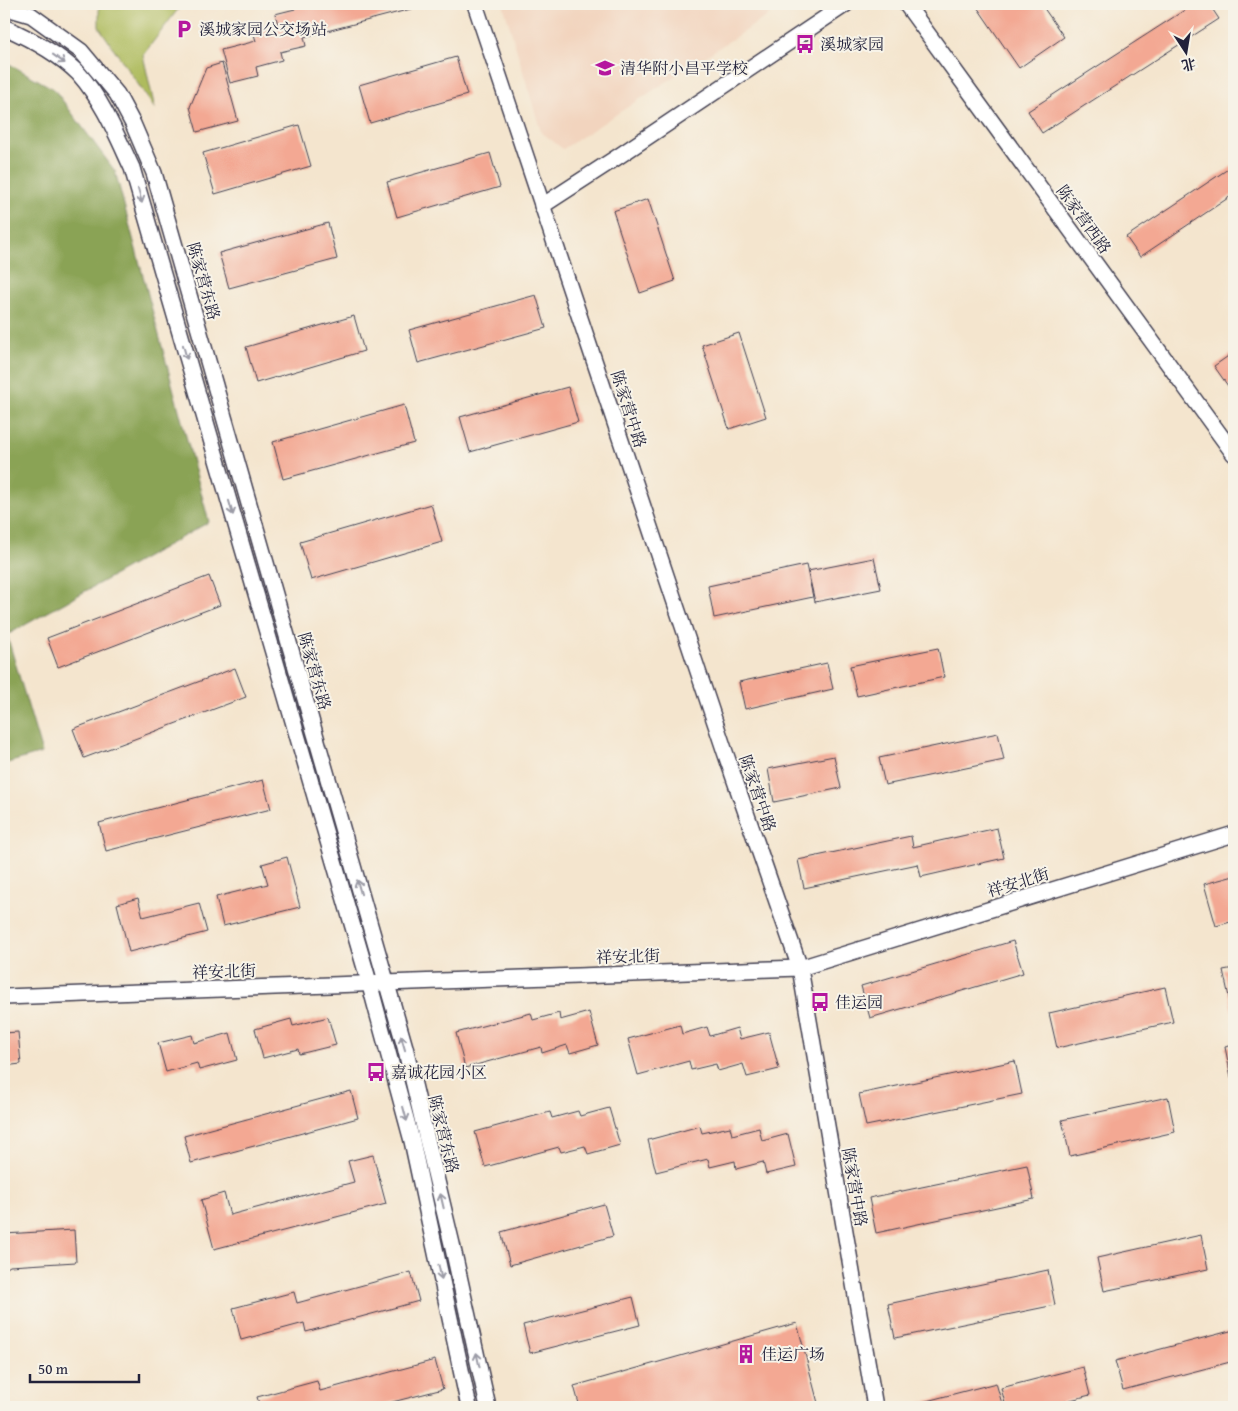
<svg xmlns="http://www.w3.org/2000/svg" width="1238" height="1411" viewBox="0 0 1238 1411" font-family="'Gentium Book Plus','Noto Serif SC',serif">
<rect width="100%" height="100%" fill="#f7f3e8"/>
<filter id="ink" filterUnits="userSpaceOnUse"><feTurbulence type="fractalNoise" baseFrequency=".02" numOctaves="2"/><feDisplacementMap in="SourceGraphic" scale="10" xChannelSelector="R" yChannelSelector="G"/><feConvolveMatrix kernelMatrix="1 2 1 2 8 2 1 2 1" color-interpolation-filters="sRGB"/></filter>
<filter id="wash" filterUnits="userSpaceOnUse"><feTurbulence type="fractalNoise" baseFrequency=".0096" numOctaves="4" result="noise"/><feDisplacementMap in="SourceGraphic" scale="20" xChannelSelector="R" yChannelSelector="G"/><feGaussianBlur stdDeviation="1.12" result="paint"/><feColorMatrix in="noise" values="0 0 0 0 0 0 0 0 0 0 0 0 0 0 0 0 0 1.4 0 .05"/><feComposite in="paint" operator="in"/></filter>
<g filter="url(#wash)">
<rect width="100%" height="100%" fill="#f4e5ce"/>
<!-- built -->
<path fill="#f2d4be" d="M 503,4 L 786,4 L 563,149 L 541,132 Z"/>
<!-- green -->
<path fill="#aebb5d" stroke="#686e4c" d="M 99,4 L 182,4 L 143,55 L 155,109 L 99,27 Z"/>
<!-- forest -->
<path fill="#8aa354" stroke="#566248" d="M 4,61 L 54,89 L 115,171 L 209,522 L 7,635 L 42,753 L 4,764 Z"/>
<g id="blocks">
<!-- building -->
<g fill="#f3a893">
<path d="M 294,4 L 430,4 L 304,37 L 306,46 L 280,52 L 282,60 L 256,67 L 258,76 L 230,83 L 221,50 L 256,41 L 253,31 L 278,24 L 275,14 L 295,9 Z"/>
<path d="M 975,4 L 1041,4 L 1064,37 L 1019,68 Z"/>
<path d="M 1194,4 L 1209,4 L 1219,19 L 1042,133 L 1028,111 Z"/>
<path d="M 456,57 L 467,95 L 370,123 L 359,85 Z"/>
<path d="M 222,63 L 238,121 L 197,132 L 190,107 L 206,68 Z"/>
<path d="M 299,125 L 311,166 L 215,194 L 203,153 Z"/>
<path d="M 490,153 L 500,187 L 397,217 L 387,182 Z"/>
<path d="M 1234,165 L 1234,194 L 1140,257 L 1126,237 Z"/>
<path d="M 648,199 L 675,281 L 640,293 L 613,211 Z"/>
<path d="M 328,223 L 337,259 L 229,288 L 219,253 Z"/>
<path d="M 536,295 L 546,328 L 418,363 L 409,330 Z"/>
<path d="M 354,316 L 364,351 L 256,383 L 246,347 Z"/>
<path d="M 739,333 L 766,417 L 729,429 L 702,345 Z"/>
<path d="M 1234,352 L 1234,382 L 1228,386 L 1214,366 Z"/>
<path d="M 568,387 L 578,422 L 470,452 L 460,417 Z"/>
<path d="M 404,405 L 414,443 L 283,479 L 273,442 Z"/>
<path d="M 431,504 L 442,542 L 311,580 L 300,542 Z"/>
<path d="M 874,558 L 881,589 L 815,602 L 808,571 Z"/>
<path d="M 806,565 L 813,597 L 714,618 L 708,586 Z"/>
<path d="M 209,576 L 220,605 L 58,667 L 47,638 Z"/>
<path d="M 938,648 L 944,677 L 857,696 L 850,666 Z"/>
<path d="M 827,663 L 833,689 L 745,709 L 739,682 Z"/>
<path d="M 235,668 L 246,697 L 84,758 L 73,729 Z"/>
<path d="M 998,733 L 1004,760 L 885,785 L 879,758 Z"/>
<path d="M 834,756 L 841,788 L 774,802 L 768,769 Z"/>
<path d="M 263,780 L 271,809 L 106,851 L 99,823 Z"/>
<path d="M 997,828 L 1004,858 L 921,877 L 918,864 L 804,888 L 798,860 L 911,836 L 913,847 Z"/>
<path d="M 287,857 L 300,907 L 223,926 L 216,897 L 268,884 L 262,864 Z"/>
<path d="M 1234,876 L 1234,921 L 1216,926 L 1204,884 Z"/>
<path d="M 138,898 L 143,917 L 199,903 L 207,932 L 129,952 L 117,904 Z"/>
<path d="M 1013,941 L 1023,973 L 870,1018 L 861,986 Z"/>
<path d="M 1234,968 L 1234,1011 L 1232,1011 L 1223,970 Z"/>
<path d="M 1165,987 L 1173,1022 L 1057,1048 L 1049,1013 Z"/>
<path d="M 589,1012 L 598,1045 L 570,1053 L 567,1045 L 542,1053 L 541,1047 L 465,1068 L 456,1033 L 531,1013 L 533,1020 L 559,1013 L 560,1020 Z"/>
<path d="M 328,1017 L 336,1045 L 299,1054 L 298,1049 L 263,1058 L 255,1029 L 291,1019 L 293,1026 Z"/>
<path d="M 680,1025 L 682,1034 L 707,1027 L 710,1036 L 737,1028 L 740,1039 L 769,1032 L 779,1069 L 747,1077 L 743,1064 L 718,1071 L 716,1064 L 691,1070 L 689,1061 L 638,1075 L 628,1039 Z"/>
<path d="M 18,1032 L 21,1064 L 4,1066 L 4,1033 Z"/>
<path d="M 230,1033 L 237,1060 L 199,1070 L 197,1063 L 166,1072 L 158,1043 L 192,1035 L 194,1043 Z"/>
<path d="M 1234,1045 L 1234,1087 L 1233,1087 L 1225,1047 Z"/>
<path d="M 1015,1061 L 1022,1094 L 866,1126 L 859,1094 Z"/>
<path d="M 351,1091 L 358,1118 L 191,1163 L 184,1136 Z"/>
<path d="M 1168,1097 L 1175,1132 L 1070,1156 L 1062,1120 Z"/>
<path d="M 609,1108 L 620,1145 L 588,1154 L 585,1146 L 561,1152 L 559,1147 L 485,1167 L 475,1132 L 550,1112 L 552,1118 L 578,1111 L 580,1116 Z"/>
<path d="M 700,1126 L 702,1133 L 730,1127 L 732,1135 L 759,1128 L 762,1141 L 788,1134 L 796,1167 L 766,1174 L 763,1162 L 736,1169 L 735,1161 L 710,1167 L 708,1159 L 656,1172 L 648,1140 Z"/>
<path d="M 373,1155 L 386,1204 L 214,1249 L 201,1200 L 224,1193 L 230,1215 L 354,1182 L 348,1161 Z"/>
<path d="M 1027,1165 L 1034,1199 L 876,1233 L 869,1198 Z"/>
<path d="M 604,1204 L 613,1236 L 510,1265 L 501,1232 Z"/>
<path d="M 74,1230 L 76,1262 L 10,1266 L 4,1270 L 4,1234 Z"/>
<path d="M 1201,1235 L 1208,1269 L 1104,1291 L 1097,1258 Z"/>
<path d="M 1048,1270 L 1055,1305 L 895,1338 L 888,1304 Z"/>
<path d="M 411,1272 L 419,1301 L 306,1332 L 304,1323 L 241,1340 L 233,1308 L 294,1292 L 297,1303 Z"/>
<path d="M 633,1297 L 640,1325 L 530,1353 L 523,1325 Z"/>
<path d="M 797,1323 L 819,1407 L 580,1407 L 574,1386 Z"/>
<path d="M 1234,1330 L 1234,1361 L 1123,1390 L 1115,1361 Z"/>
<path d="M 435,1360 L 443,1389 L 373,1407 L 260,1407 L 257,1397 L 317,1381 L 320,1391 Z"/>
<path d="M 1083,1367 L 1090,1395 L 1043,1407 L 1006,1407 L 1001,1388 Z"/>
<path d="M 996,1383 L 1003,1407 L 916,1407 L 915,1404 Z"/>
</g>
</g>
</g>
<g filter="url(#ink)">
<use href="#blocks" fill-opacity="0" stroke="#423f51" stroke-width="1"/>
<g fill="none" stroke-linecap="round" stroke-linejoin="round">
<!-- minor casing -->
<g stroke="#423f51" stroke-width="18">
<g id="minor">
<path d="M 475,4 L 725,752 L 800,968 L 875,1407"/>
<path d="M 906,4 L 1234,454"/>
<path d="M 4,7 L 31,15 L 81,51 L 117,94 L 133,124 L 154,173 L 405,1047 L 452,1244 L 488,1407"/>
<path d="M 4,27 C 29,38 59,54 79,74 C 103,101 117,136 132,168 L 369,982 L 412,1141 L 469,1407"/>
<path d="M 542,206 L 619,156 L 846,4"/>
<path d="M 4,997 L 800,968 L 1234,834"/>
</g>
</g>
<!-- minor -->
<use href="#minor" stroke="#fff" stroke-width="15"/>
</g>
<!-- one-way arrows -->
<defs><path id="oneway-shaft" d="M-6 0H5M1.5-3L5.5 0L1.5 3" fill="none" stroke-width="1.6" stroke-linecap="round" stroke-linejoin="round" transform="scale(1.25)"/></defs>
<g stroke="#9c9ca7">
<use href="#oneway-shaft" transform="translate(59 59) rotate(36)"/>
<use href="#oneway-shaft" transform="translate(140 196) rotate(74)"/>
<use href="#oneway-shaft" transform="translate(185 352) rotate(74)"/>
<use href="#oneway-shaft" transform="translate(231 508) rotate(74)"/>
<use href="#oneway-shaft" transform="translate(359 887) rotate(-106)"/>
<use href="#oneway-shaft" transform="translate(403 1043) rotate(-106)"/>
<use href="#oneway-shaft" transform="translate(405 1114) rotate(75)"/>
<use href="#oneway-shaft" transform="translate(442 1201) rotate(-103)"/>
<use href="#oneway-shaft" transform="translate(440 1272) rotate(78)"/>
<use href="#oneway-shaft" transform="translate(478 1360) rotate(-102)"/>
</g>
</g>
<!-- icons -->
<defs>
<g id="parking-bare" transform="scale(1.5)"><path d="M-3.5-5.5H1a3.5 3.5 0 0 1 0 7H-1V5.5H-3.5ZM-1-3.4V-.6H.8a1.4 1.4 0 0 0 0-2.8Z" fill="#b5179e" stroke="#f7f3e8" stroke-width="2.5" paint-order="stroke"/></g>
<g id="bus-bare" transform="scale(1.5)"><path d="M-5-6H5V4H4V6H2V4H-2V6H-4V4H-5ZM-3.5-4V0h7V-4ZM-3.5 1.2v1.5H-2V1.2ZM2 1.2v1.5H3.5V1.2Z" fill="#b5179e" stroke="#f7f3e8" stroke-width="2.5" paint-order="stroke"/></g>
<g id="school-bare" transform="scale(1.5)"><path d="M0-5L7-2L0 1L-7-2ZM-4 1L0 2.5L4 1V4Q0 6-4 4Z" fill="#b5179e" stroke="#f7f3e8" stroke-width="2.5" paint-order="stroke"/></g>
<g id="building-bare" transform="scale(1.5)"><path d="M-4-6H4V6H1V3H-1V6H-4ZM-2.5-4.3h1.7v1.8h-1.7ZM.8-4.3h1.7v1.8H.8ZM-2.5-1h1.7V.8h-1.7ZM.8-1h1.7V.8H.8Z" fill="#b5179e" stroke="#f7f3e8" stroke-width="2.5" paint-order="stroke"/></g>
</defs>
<g fill-rule="evenodd">
<use href="#parking-bare" x="184" y="29"/>
<use href="#bus-bare" x="805" y="44"/>
<use href="#school-bare" x="605" y="68"/>
<use href="#bus-bare" x="820" y="1002"/>
<use href="#bus-bare" x="376" y="1072"/>
<use href="#building-bare" x="746" y="1354"/>
</g>
<g text-anchor="middle" stroke-width="4" stroke-linejoin="round" paint-order="stroke">
<!-- poi labels -->
<g font-size="16" fill="#22223b" stroke="#f7f3e8" text-anchor="start">
<text x="199" y="35">溪城家园公交场站</text>
<text x="820" y="50">溪城家园</text>
<text x="620" y="74">清华附小昌平学校</text>
<text x="835" y="1008">佳运园</text>
<text x="391" y="1078">嘉诚花园小区</text>
<text x="761" y="1360">佳运广场</text>
</g>
<!-- street labels -->
<g font-size="16" fill="#22223b" stroke="#f7f3e8">
<text transform="translate(1084 219) rotate(54)" y="6">陈家营西路</text>
<text transform="translate(204 281) rotate(74)" y="6">陈家营东路</text>
<text transform="translate(629 409) rotate(72)" y="6">陈家营中路</text>
<text transform="translate(315 671) rotate(74)" y="6">陈家营东路</text>
<text transform="translate(758 793) rotate(71)" y="6">陈家营中路</text>
<text transform="translate(1018 882) rotate(-17)" y="6">祥安北街</text>
<text transform="translate(628 956) rotate(-2)" y="6">祥安北街</text>
<text transform="translate(224 971) rotate(-2)" y="6">祥安北街</text>
<text transform="translate(444 1134) rotate(76)" y="6">陈家营东路</text>
<text transform="translate(855 1187) rotate(80)" y="6">陈家营中路</text>
</g>
</g>
<!-- margin -->
<rect width="1238" height="1411" fill="none" stroke="#f7f3e8" stroke-width="20"/>
<!-- north arrow -->
<g transform="translate(1186 52) rotate(168)" stroke="#f7f3e8" stroke-width="4" paint-order="stroke">
<path d="M0-4L9 19L0 12L-9 19Z" fill="#22223b"/>
<text y="-8" font-size="14" font-weight="bold" text-anchor="middle" fill="#22223b">北</text>
</g>
<!-- scale -->
<path d="M30 1374v8h109v-8" fill="none" stroke="#22223b" stroke-width="2.5"/>
<text x="38" y="1374" font-size="15" fill="#22223b" stroke="#f7f3e8" stroke-width="4" paint-order="stroke">50 m</text>
</svg>
